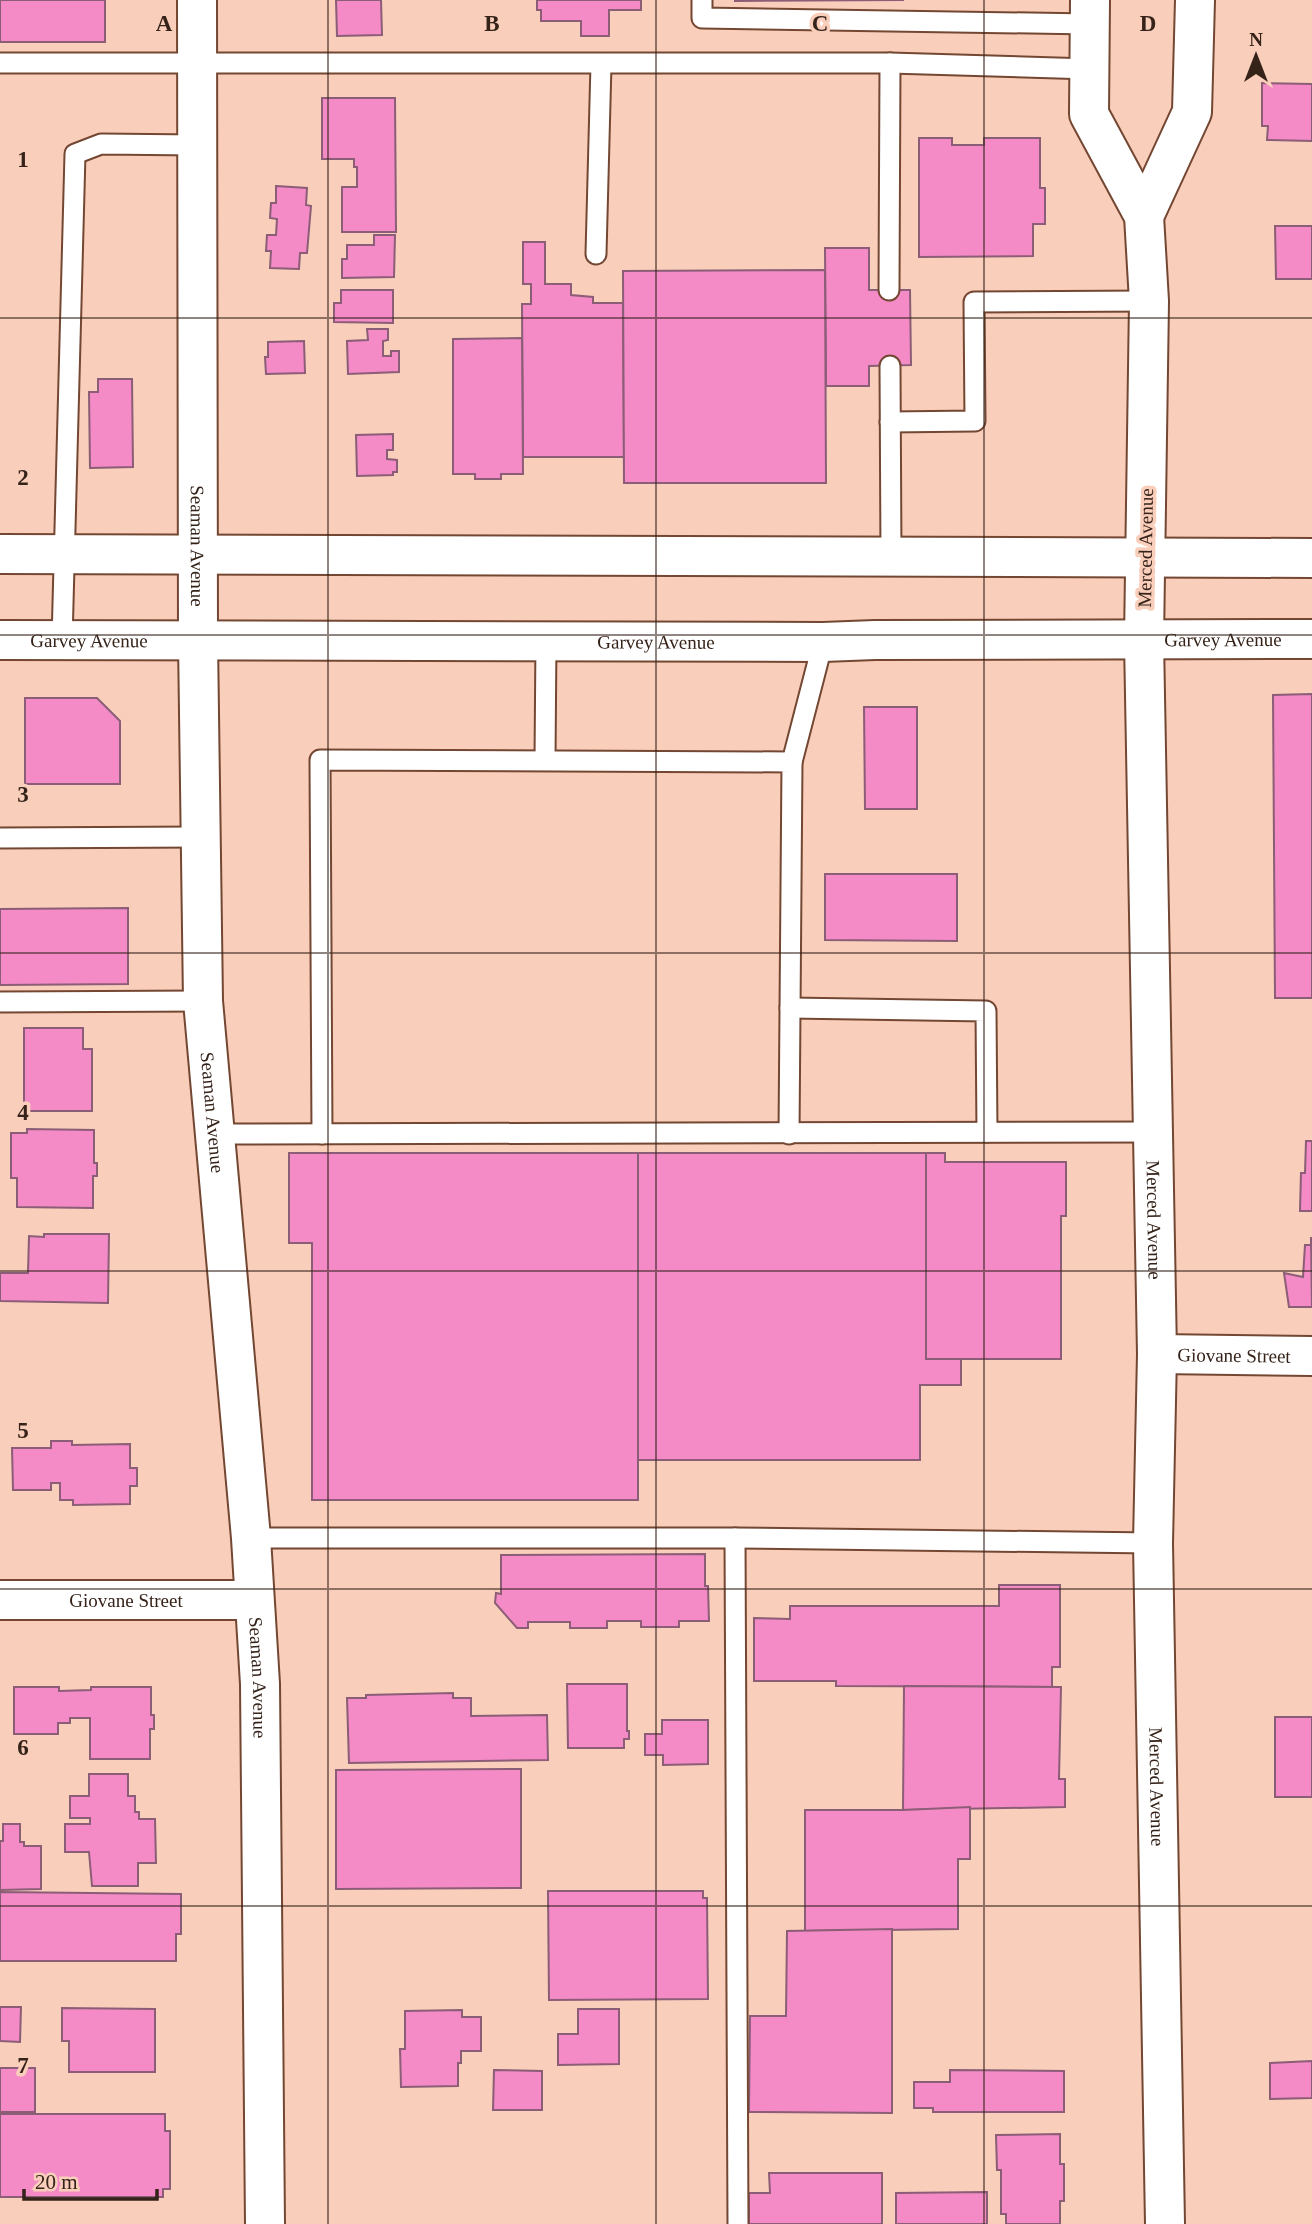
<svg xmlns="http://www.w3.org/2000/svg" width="1312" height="2224" viewBox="0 0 1312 2224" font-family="'Times New Roman',serif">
<rect width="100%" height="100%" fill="#f9cebb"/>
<!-- building -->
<g fill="#f48bc7" stroke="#8b5d76" stroke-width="2">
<rect x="0" y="0" width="105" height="42"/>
<path d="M 336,0 L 381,0 L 382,35 L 337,36 Z"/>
<path d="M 537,0 L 641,0 L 641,10 L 609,10 L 609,36 L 581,36 L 581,21 L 541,21 L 541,10 L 537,10 Z"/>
<path d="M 735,0 L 904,0 L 735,1 Z"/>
<path d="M 1262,83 L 1312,84 L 1312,141 L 1267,140 L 1268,126 L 1262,126 Z"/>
<path d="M 322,98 L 395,98 L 396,232 L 342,232 L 342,187 L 357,187 L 357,167 L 354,167 L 354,159 L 322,159 Z"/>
<path d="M 919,138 L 952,138 L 952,145 L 984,145 L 984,138 L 1040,138 L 1040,188 L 1045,188 L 1045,224 L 1033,224 L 1033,256 L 919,257 Z"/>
<path d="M 276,186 L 307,188 L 306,205 L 311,206 L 307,253 L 300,253 L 299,269 L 270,268 L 271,251 L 266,251 L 267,235 L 276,235 L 277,219 L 270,218 L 271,203 L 276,203 Z"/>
<path d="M 1275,226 L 1312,226 L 1312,279 L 1276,279 Z"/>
<path d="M 374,235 L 395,235 L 394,277 L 342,278 L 342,259 L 347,259 L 347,245 L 374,245 Z"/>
<path d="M 523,242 L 545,242 L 545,284 L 571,284 L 571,295 L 593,297 L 593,303 L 623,303 L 624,457 L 523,457 L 522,304 L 531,304 L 531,284 L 523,284 Z"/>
<path d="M 825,248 L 869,248 L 869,290 L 910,290 L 911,365 L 869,366 L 869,386 L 826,386 Z"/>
<path d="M 825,270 L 826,483 L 624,483 L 623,271 Z"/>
<path d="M 341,290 L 393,290 L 393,323 L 334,322 L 334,303 L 341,303 Z"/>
<path d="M 367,329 L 388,329 L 388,340 L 383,341 L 383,356 L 391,356 L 391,351 L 399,351 L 399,372 L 348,374 L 347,341 L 368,340 Z"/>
<path d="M 522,338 L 523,474 L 501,474 L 501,479 L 475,479 L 475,474 L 453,474 L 453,339 Z"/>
<path d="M 304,341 L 305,373 L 266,374 L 265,357 L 268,357 L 268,342 Z"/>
<path d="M 98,379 L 132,379 L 133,467 L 90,468 L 89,392 L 98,392 Z"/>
<path d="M 393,434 L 393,450 L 387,450 L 387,459 L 397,460 L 397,472 L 393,472 L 393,475 L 357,476 L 356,435 Z"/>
<path d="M 1312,694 L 1312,998 L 1275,998 L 1273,695 Z"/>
<path d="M 25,698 L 97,698 L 120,721 L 120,784 L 25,784 Z"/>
<path d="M 864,707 L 917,707 L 917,809 L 865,809 Z"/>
<path d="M 825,874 L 957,874 L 957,941 L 825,940 Z"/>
<path d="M 128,908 L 128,984 L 0,985 L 0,909 Z"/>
<path d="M 24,1028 L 83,1028 L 83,1049 L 92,1049 L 92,1111 L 24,1111 Z"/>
<path d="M 27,1129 L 94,1130 L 94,1163 L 97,1163 L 97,1176 L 93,1176 L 93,1208 L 17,1207 L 17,1178 L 11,1178 L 11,1133 L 27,1133 Z"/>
<path d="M 1306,1141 L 1312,1141 L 1312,1211 L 1300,1211 L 1301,1173 L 1305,1173 Z"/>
<path d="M 289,1153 L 638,1153 L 638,1500 L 312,1500 L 312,1243 L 289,1243 Z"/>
<path d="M 638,1153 L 926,1153 L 926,1359 L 961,1359 L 961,1385 L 920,1385 L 920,1460 L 638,1460 Z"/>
<path d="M 926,1153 L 945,1153 L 945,1162 L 1066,1162 L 1066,1216 L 1061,1216 L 1061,1359 L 926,1359 Z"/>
<path d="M 44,1234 L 109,1234 L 108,1303 L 0,1301 L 0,1273 L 28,1273 L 29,1236 L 44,1237 Z"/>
<path d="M 1311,1237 L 1312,1307 L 1289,1307 L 1284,1273 L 1303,1277 L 1305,1245 L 1311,1245 Z"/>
<path d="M 51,1441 L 72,1441 L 72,1445 L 130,1444 L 130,1468 L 137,1468 L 137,1486 L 130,1486 L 130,1504 L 73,1505 L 73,1500 L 60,1500 L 60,1483 L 51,1483 L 51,1490 L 13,1490 L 12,1448 L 51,1448 Z"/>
<path d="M 705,1554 L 705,1586 L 708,1586 L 709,1621 L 679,1621 L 679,1627 L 641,1627 L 641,1621 L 607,1621 L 607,1628 L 570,1628 L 570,1622 L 528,1622 L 528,1628 L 517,1628 L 495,1603 L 496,1593 L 501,1594 L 501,1555 Z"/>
<path d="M 999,1585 L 1060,1585 L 1060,1667 L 1052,1667 L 1052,1687 L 836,1686 L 836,1681 L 754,1681 L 754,1618 L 790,1619 L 790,1606 L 999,1606 Z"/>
<path d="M 567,1684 L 627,1684 L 627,1731 L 629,1731 L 629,1739 L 624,1739 L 624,1748 L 568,1748 Z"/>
<path d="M 904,1686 L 1061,1687 L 1059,1779 L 1065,1779 L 1065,1807 L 903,1810 Z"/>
<path d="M 14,1687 L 59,1687 L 59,1691 L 91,1690 L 91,1687 L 151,1687 L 151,1715 L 154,1715 L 154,1729 L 150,1729 L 150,1759 L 90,1759 L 90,1718 L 70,1718 L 70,1723 L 58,1723 L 58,1734 L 14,1734 Z"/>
<path d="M 453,1693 L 453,1698 L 471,1698 L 471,1716 L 547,1715 L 548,1760 L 349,1763 L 347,1698 L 366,1698 L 366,1695 Z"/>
<rect x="1275" y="1717" width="37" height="80"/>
<path d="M 662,1720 L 708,1720 L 708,1764 L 663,1765 L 663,1755 L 645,1755 L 645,1734 L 662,1734 Z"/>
<path d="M 521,1769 L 521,1888 L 336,1889 L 336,1770 Z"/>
<path d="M 89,1774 L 128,1774 L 128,1796 L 135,1796 L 135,1812 L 139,1812 L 139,1819 L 155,1819 L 156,1863 L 138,1863 L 138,1886 L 92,1886 L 89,1852 L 65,1852 L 65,1824 L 90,1824 L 90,1818 L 70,1818 L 70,1796 L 89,1796 Z"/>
<path d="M 970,1807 L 970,1859 L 958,1859 L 958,1929 L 805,1931 L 805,1810 L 903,1810 Z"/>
<path d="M 3,1824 L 20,1824 L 20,1842 L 24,1842 L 24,1846 L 41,1846 L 41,1889 L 0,1890 L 0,1841 L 3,1841 Z"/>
<path d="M 548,1891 L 703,1891 L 703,1898 L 707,1898 L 708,1999 L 549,2000 Z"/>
<path d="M 0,1892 L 181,1894 L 181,1934 L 176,1934 L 176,1961 L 0,1961 Z"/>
<path d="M 892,1929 L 892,2113 L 749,2112 L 750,2016 L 786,2016 L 787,1931 Z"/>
<path d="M 0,2007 L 21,2007 L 20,2042 L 0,2041 Z"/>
<path d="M 62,2008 L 155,2009 L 155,2072 L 69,2072 L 69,2041 L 62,2041 Z"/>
<path d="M 578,2009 L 619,2009 L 619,2064 L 558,2065 L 558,2034 L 578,2034 Z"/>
<path d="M 462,2010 L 462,2017 L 481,2017 L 481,2051 L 461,2051 L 461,2063 L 458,2063 L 458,2086 L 401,2087 L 400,2049 L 405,2049 L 405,2011 Z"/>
<path d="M 1312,2061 L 1312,2098 L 1270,2099 L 1270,2063 Z"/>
<rect x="0" y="2068" width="35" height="44"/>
<path d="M 494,2070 L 542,2071 L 542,2110 L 493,2110 Z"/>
<path d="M 950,2070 L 1064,2071 L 1064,2112 L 933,2112 L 933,2108 L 914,2108 L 914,2082 L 950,2082 Z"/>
<path d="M 0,2114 L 165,2114 L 165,2131 L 170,2131 L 170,2189 L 163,2189 L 163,2197 L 0,2197 Z"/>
<path d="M 1060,2134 L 1060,2164 L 1064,2164 L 1064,2201 L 1060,2201 L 1060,2224 L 1006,2224 L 1006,2214 L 1001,2214 L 1001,2170 L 997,2170 L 996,2135 Z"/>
<path d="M 769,2173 L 882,2173 L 882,2224 L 749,2224 L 749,2193 L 770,2193 Z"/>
<path d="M 987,2192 L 987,2224 L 896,2224 L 896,2193 Z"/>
</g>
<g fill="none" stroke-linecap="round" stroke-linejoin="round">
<!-- lane casing -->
<g stroke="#734732" stroke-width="23">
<g id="lane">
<path d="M 702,0 L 702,18 L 1090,24"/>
<path d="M 0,63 L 890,63 L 1090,69"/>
<path d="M 596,254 L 601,64"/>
<path d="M 889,290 L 890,63"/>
<path d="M 890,366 L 891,557"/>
<path d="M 890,422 L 975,421 L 974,302 L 1149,301"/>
<path d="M 62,641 L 75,154 L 101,144 L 197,145"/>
<path d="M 545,759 L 546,640"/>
<path d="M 792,762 L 823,642"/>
<path d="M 0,838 L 201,837"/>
<path d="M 0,1002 L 203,1001"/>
<path d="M 790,1008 L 986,1011 L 987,1132"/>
<path d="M 215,1134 L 1153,1132"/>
<path d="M 322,1134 L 320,760 L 792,762 L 789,1134"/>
<path d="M 251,1538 L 735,1538 L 1153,1543"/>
<path d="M 735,1538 L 738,2224"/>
</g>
</g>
<!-- street casing -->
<g stroke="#734732" stroke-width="42">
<g id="street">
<path id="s1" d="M 197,0 L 198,641 L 203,1001 L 251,1538 L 260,1684 L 265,2224"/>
<path id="s2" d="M 1157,1354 L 1312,1356"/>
<path id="s3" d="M 0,1600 L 254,1600"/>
</g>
</g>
<!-- secondary casing -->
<g stroke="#734732" stroke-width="42">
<g id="secondary">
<path id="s4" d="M 1090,0 L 1089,114 L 1144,216 L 1149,301 L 1144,640 L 1157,1354 L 1153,1543 L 1165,2224"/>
<path d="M 1144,216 L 1192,112 L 1195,0"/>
</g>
</g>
<!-- primary casing -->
<g stroke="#734732" stroke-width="42">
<g id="primary">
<path d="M 0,554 L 1312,558"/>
<path id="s5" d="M 0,640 L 823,642 L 875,640 L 1312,639"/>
</g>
</g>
<!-- lane -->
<use href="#lane" stroke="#fff" stroke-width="19"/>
<!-- street -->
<use href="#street" stroke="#fff" stroke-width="38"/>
<!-- secondary -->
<use href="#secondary" stroke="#fff" stroke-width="38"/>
<!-- primary -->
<use href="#primary" stroke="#fff" stroke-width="38"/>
</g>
<!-- grid -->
<path fill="none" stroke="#352219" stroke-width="2" stroke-opacity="0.55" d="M 328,0 L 328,2224M 656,0 L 656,2224M 984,0 L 984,2224M 0,318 L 1312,318M 0,635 L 1312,635M 0,953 L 1312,953M 0,1271 L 1312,1271M 0,1589 L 1312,1589M 0,1906 L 1312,1906"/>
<g text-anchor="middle" stroke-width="7" stroke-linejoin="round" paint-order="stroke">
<!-- street labels -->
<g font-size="19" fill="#352219" stroke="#f9cebb">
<text dy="7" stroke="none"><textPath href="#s1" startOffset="546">Seaman Avenue</textPath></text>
<text transform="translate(1145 548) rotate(-89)" y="7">Merced Avenue</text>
<text dy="7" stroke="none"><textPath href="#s5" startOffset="1223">Garvey Avenue</textPath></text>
<text dy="7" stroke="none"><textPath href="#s5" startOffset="89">Garvey Avenue</textPath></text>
<text dy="7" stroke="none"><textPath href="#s5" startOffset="656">Garvey Avenue</textPath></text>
<text dy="7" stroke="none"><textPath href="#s1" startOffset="1113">Seaman Avenue</textPath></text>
<text dy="7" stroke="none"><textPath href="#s4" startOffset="1234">Merced Avenue</textPath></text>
<text dy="7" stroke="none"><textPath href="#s2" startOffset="77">Giovane Street</textPath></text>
<text dy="7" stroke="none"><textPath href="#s3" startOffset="126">Giovane Street</textPath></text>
<text dy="7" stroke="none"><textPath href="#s1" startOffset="1680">Seaman Avenue</textPath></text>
<text dy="7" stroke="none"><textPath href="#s4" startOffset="1801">Merced Avenue</textPath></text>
</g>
</g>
<g font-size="23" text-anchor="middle" font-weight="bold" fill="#352219" stroke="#f9cebb" stroke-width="7" stroke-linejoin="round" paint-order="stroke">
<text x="164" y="31">A</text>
<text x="492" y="31">B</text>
<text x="820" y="31">C</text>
<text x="1148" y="31">D</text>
<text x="23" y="167">1</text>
<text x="23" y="485">2</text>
<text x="23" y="802">3</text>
<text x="23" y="1120">4</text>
<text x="23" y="1438">5</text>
<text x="23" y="1755">6</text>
<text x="23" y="2073">7</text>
</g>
<!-- north arrow -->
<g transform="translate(1256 56)" stroke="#f9cebb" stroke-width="5" paint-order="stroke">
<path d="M0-5L12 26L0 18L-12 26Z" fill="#352219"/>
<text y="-10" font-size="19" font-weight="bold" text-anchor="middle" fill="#352219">N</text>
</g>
<!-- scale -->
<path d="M24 2189v10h133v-10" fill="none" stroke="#352219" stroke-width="3.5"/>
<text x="35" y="2189" font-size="21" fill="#352219" stroke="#f9cebb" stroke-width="5" paint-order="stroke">20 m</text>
</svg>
